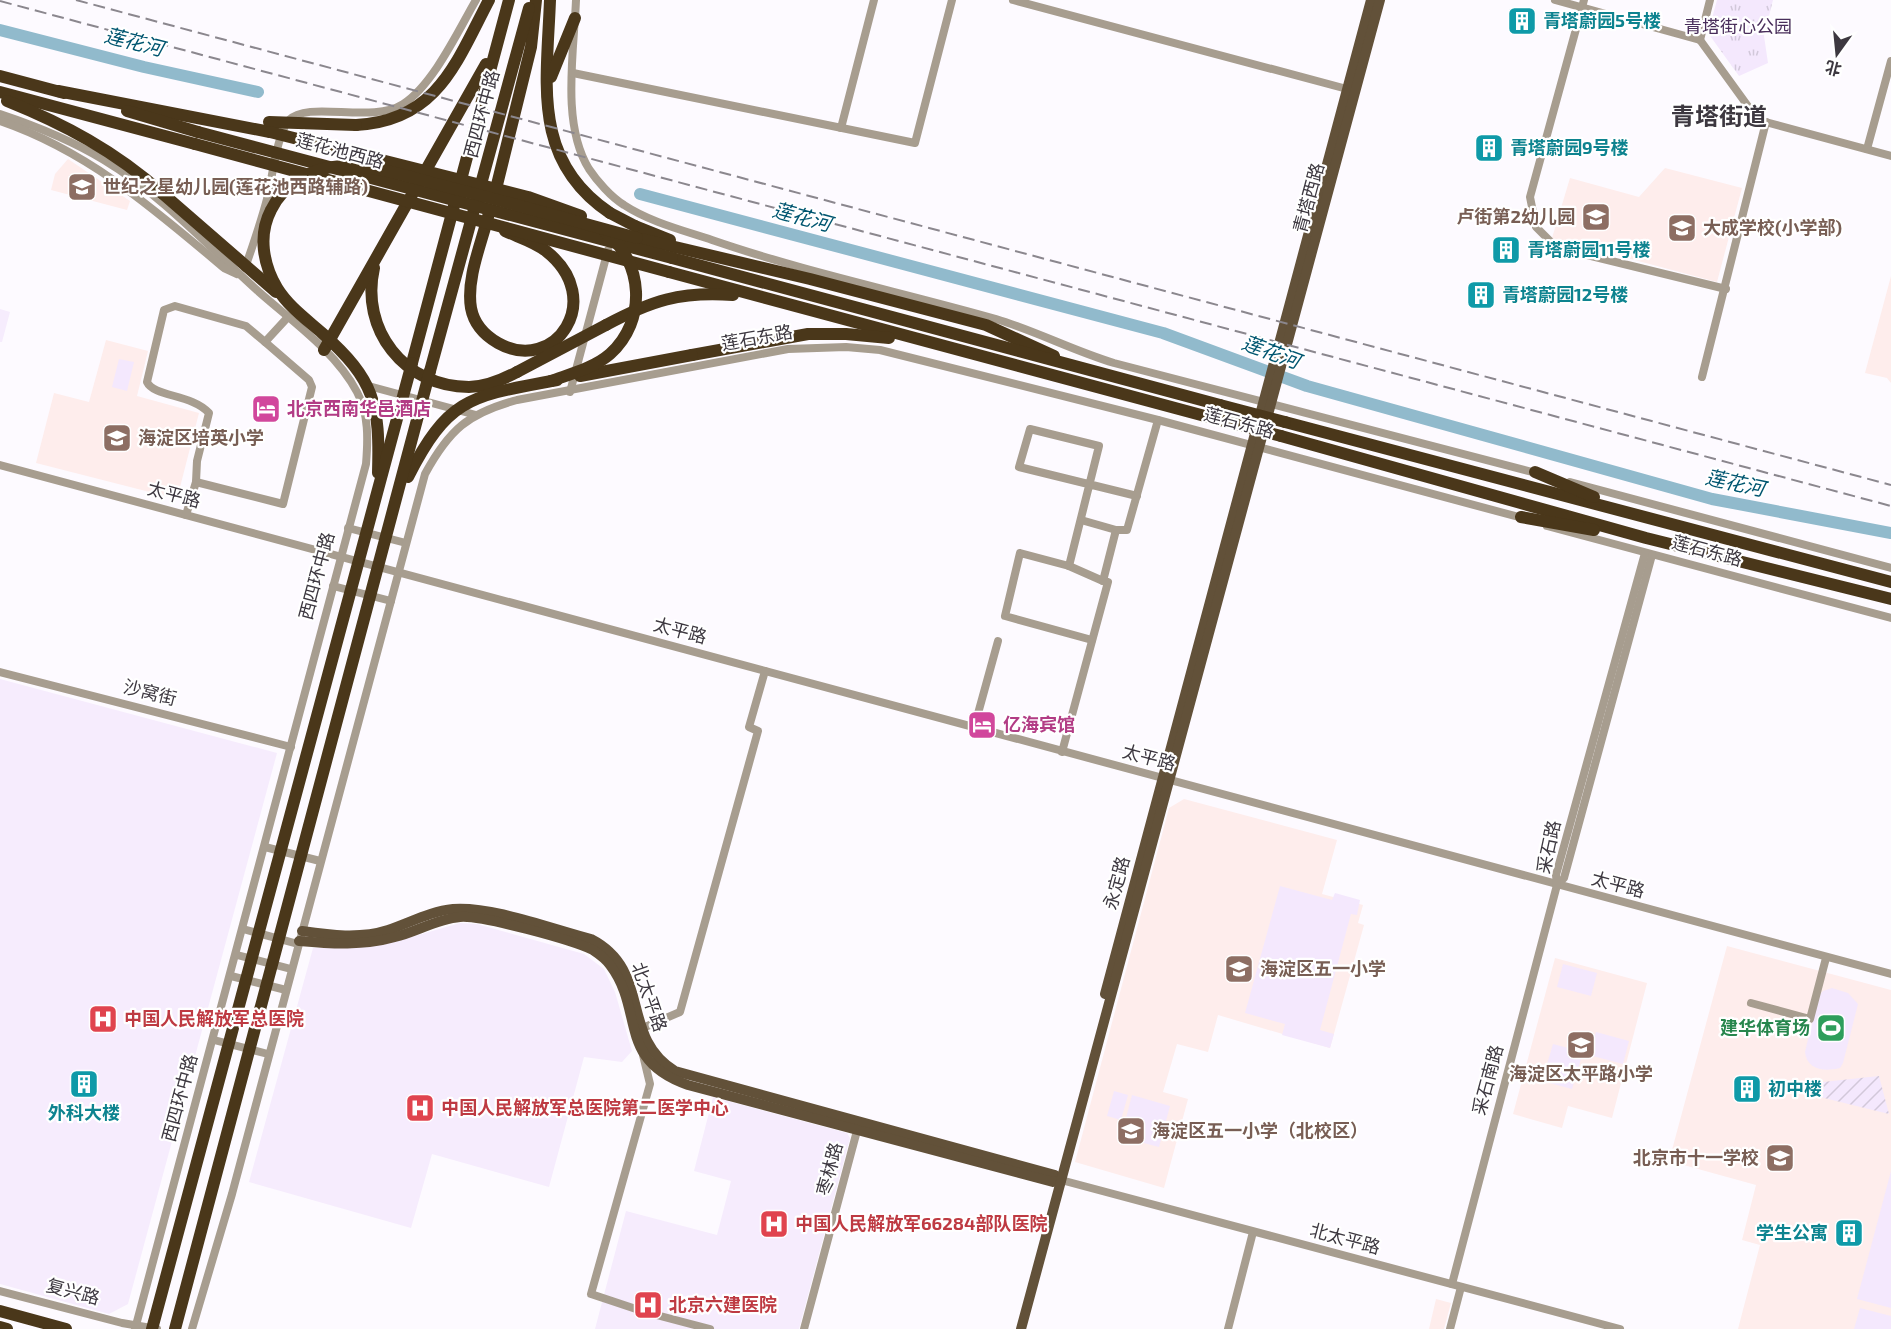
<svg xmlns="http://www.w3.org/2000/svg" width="1891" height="1329" viewBox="0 0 1891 1329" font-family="'Exo 2','Noto Sans SC',sans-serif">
<defs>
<pattern id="park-tufts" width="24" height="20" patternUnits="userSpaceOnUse" patternTransform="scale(1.5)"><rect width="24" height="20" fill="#f4e8fd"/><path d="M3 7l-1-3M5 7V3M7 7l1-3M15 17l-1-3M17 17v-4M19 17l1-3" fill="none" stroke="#d2c8da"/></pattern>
<pattern id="garden-furrows" width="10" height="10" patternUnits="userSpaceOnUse" patternTransform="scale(1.5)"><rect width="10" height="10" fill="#f4e8fd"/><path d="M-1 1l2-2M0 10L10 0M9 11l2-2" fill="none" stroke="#d2c8da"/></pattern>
</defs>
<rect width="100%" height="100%" fill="#fdfaff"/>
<!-- commercial -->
<g fill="#feedec">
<path d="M 68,159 L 130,201 L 127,210 L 51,190 L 55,174 Z"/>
<path d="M 1665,168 L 1742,188 L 1717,282 L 1552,238 L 1570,178 L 1639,197 Z"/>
<path d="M 1891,276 L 1891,383 L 1887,378 L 1865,373 Z"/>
<path d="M 106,340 L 148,351 L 137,396 L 199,413 L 177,499 L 36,463 L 54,393 L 89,402 Z"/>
<path d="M 1184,799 L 1337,840 L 1322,894 L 1363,905 L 1358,923 L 1364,925 L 1330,1048 L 1218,1015 L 1208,1052 L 1177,1044 L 1163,1092 L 1188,1099 L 1164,1188 L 1075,1162 L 1169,808 Z"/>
<path d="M 1727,946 L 1891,990 L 1891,1329 L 1738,1329 L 1760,1245 L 1742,1240 L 1756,1185 L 1669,1161 Z"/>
<path d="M 1555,958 L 1647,983 L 1612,1118 L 1568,1106 L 1562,1128 L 1513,1114 Z"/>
<path d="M 1436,1299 L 1451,1303 L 1444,1329 L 1429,1329 Z"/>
</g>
<!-- built -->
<g fill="#f6ecfd">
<path d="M 0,309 L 10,312 L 2,342 L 0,342 Z"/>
<path d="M 0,679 L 277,753 L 128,1304 L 109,1314 L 0,1284 Z"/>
<path d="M 460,923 L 477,924 L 584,954 L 604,969 L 615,992 L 632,1051 L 622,1062 L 584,1057 L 549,1187 L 432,1154 L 411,1228 L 249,1182 L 313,948 L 352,948 L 401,940 Z"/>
<path d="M 713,1097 L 847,1133 L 850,1138 L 799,1329 L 595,1329 L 626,1211 L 717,1235 L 731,1181 L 694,1171 Z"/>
</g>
<!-- park -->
<path fill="url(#park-tufts)" d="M 1717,0 L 1773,0 L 1764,36 L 1768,63 L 1739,76 L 1708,33 Z"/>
<!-- garden -->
<path fill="url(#garden-furrows)" d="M 1879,1076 L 1889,1114 L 1820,1097 L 1819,1089 L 1823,1082 Z"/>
<!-- pitch -->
<g fill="#f4e8fd">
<path d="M 119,359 L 134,362 L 127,391 L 112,387 Z"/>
<path d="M 1280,886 L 1332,900 L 1335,893 L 1360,900 L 1357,915 L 1351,914 L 1320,1030 L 1334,1034 L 1330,1048 L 1282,1035 L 1285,1024 L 1245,1013 Z"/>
<path d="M 1563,964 L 1597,973 L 1591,996 L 1557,987 Z"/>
<path d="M 1832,988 L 1848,993 L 1858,1004 L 1843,1063 L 1840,1068 C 1824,1072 1807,1070 1805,1052 L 1818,997 L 1823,991 Z"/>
<path d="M 1596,1032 L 1629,1041 L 1623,1064 L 1589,1055 Z"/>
<path d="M 1553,1044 L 1583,1052 L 1572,1089 L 1542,1081 Z"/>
<path d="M 1114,1091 L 1128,1095 L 1121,1120 L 1107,1116 Z"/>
<path d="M 1132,1095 L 1170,1106 L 1159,1147 L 1121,1137 Z"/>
<path d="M 1891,1171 L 1891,1308 L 1857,1299 Z"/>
<path d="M 1860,1308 L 1891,1316 L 1891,1329 L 1854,1329 Z"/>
</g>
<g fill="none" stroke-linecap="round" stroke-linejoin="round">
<!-- river -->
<g stroke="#91bacc" stroke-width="12">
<path d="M 0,30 L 144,67 L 258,92"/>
<path d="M 640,194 L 1163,333 L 1307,386 L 1712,499 L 1891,533"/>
</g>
<!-- minor -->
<g stroke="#a79d8f" stroke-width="8">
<path d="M 576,0 C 574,51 561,124 589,169 C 597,181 611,197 624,205 C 650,222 682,230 712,240 C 805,272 901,292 996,319 C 1036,331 1074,351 1114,363 L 1540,474"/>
<path d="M 1013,0 L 1347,89"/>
<path d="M 1555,0 L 1700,40 L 1758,120 L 1891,156"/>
<path d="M 1584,0 L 1530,197 L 1536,227 L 1552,243 L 1583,254 L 1726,289"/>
<path d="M 1700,40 L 1710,0"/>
<path d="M 573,73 L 915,143 L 952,0"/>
<path d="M 0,114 C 36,126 71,140 104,160 C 162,195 209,247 259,292 C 293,322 336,352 357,392 C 369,414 368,440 366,464 L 135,1329"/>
<path d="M 0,121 C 88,151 154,209 224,268 L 237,274"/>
<path d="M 841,128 L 874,0"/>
<path d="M 1867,149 L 1891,61"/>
<path d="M 245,268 C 253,245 261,222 267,199 C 272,180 277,133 289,120 C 308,100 372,124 403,104 C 433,85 458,31 476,0"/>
<path d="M 1702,377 L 1766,122"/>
<path d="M 365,385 L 476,415"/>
<path d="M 570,392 L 608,250"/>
<path d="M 0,465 L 1891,974"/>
<path d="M 196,482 L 197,461 L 209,413 C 192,394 154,397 147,382 L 164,310 L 175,306 L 246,326 L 265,342"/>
<path d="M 1570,482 L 1891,568"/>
<path d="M 186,515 L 196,482 L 283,504 L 312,387 L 309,380 L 265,342 L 288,317"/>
<path d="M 1081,520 L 1116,530"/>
<path d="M 1547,526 L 1891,618"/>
<path d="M 348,528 L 406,543"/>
<path d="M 1069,566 L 1099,446 L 1030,429 L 1019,467 L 1137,496"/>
<path d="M 333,586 L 391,601"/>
<path d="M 1092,640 L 1005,616 L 1020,553 L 1069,566 L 1103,581"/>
<path d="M 0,672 L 291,747"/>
<path d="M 974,728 L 998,641"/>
<path d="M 1062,752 L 1108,582 L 1103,581 L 1116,530 L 1127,530 L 1158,420"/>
<path d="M 265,847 L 320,861"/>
<path d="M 1557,885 L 1564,878 L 1652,555"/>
<path d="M 243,929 L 298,944"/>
<path d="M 237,955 L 291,969"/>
<path d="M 231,976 L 286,990"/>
<path d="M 1751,1003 L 1810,1019 L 1826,958"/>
<path d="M 638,1030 L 680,1012 L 758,731 L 749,727 L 765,671"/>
<path d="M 214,1040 L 268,1054"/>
<path d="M 643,1055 L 650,1084 L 591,1294 L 645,1312 L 710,1329"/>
<path d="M 1061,1180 L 1620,1329"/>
<path d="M 1452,1284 L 1557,885 L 1556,875 L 1645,553"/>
<path d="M 0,1291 L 122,1323 L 157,1329"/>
<path d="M 192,1329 L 232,1194 L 425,474 C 449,430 468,413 517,400 L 788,349 L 846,347 L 880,350 L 1158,420 L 1526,519"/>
<path d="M 804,1329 L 858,1127"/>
<path d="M 1228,1329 L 1253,1232"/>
<path d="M 1450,1329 L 1461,1287"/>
</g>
<!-- major -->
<g stroke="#625139" stroke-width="10">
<path d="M 302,931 C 330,935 360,939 388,930 C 409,923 431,911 453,909 C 492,906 552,929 591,939 C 653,971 619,1037 675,1071 L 1055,1175 L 1061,1180"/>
<path d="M 299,941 C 332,944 363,946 395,937 C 416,932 437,919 460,917 C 482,915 572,940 593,950 C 599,954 606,959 610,965 C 645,1011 616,1060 688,1085 L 1053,1182 L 1061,1180"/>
<path d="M 1105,994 L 1371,0"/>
<path d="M 1021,1329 L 1380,0"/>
</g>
<!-- highway -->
<g stroke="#4a371a" stroke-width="12">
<path d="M 550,0 C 547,83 531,160 610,213"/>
<path d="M 0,76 L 64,93"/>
<path d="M 551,77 L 575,18"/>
<path d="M 58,91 L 270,132"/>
<path d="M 0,92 L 195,144"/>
<path d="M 7,101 C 64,124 115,151 162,193"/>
<path d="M 127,111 L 198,132"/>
<path d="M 356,125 C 437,121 456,63 489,0"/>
<path d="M 494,197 L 531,47 L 536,0"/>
<path d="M 489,213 C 482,242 466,278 471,308 C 474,324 484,335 498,343 C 555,375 607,299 546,251 C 535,242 518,237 505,231"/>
<path d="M 635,226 L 670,240"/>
<path d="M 637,238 L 810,279 L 986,325 L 1054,356"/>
<path d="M 672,258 L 1220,405"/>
<path d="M 374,268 C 360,329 404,387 469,387 C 486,387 502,380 517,372"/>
<path d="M 669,272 L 1216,419"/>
<path d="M 606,325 C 651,301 680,291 733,295"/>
<path d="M 324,350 L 486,64"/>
<path d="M 692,355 L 808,334 L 846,334 L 889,338"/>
<path d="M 412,363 L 509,0"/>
<path d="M 430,371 L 529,8"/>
<path d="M 1285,422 L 1891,582"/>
<path d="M 1281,436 L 1646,538 L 1891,599"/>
<path d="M 1535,472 L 1594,497"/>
<path d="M 1521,517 L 1594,530"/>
<path d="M 0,1311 L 66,1329"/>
<path d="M 0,1327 L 7,1329"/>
</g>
<!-- rail -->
<g stroke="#8b878e" stroke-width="2" stroke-dasharray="12 6" stroke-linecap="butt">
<path d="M 76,0 L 1891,485"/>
<path d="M 0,1 L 1891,506"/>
</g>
<!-- highway-bridge -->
<g stroke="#4a371a" stroke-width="12">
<path d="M 269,122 L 356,125"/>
<path d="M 198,132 L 672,258"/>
<path d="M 270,132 L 528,197 L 581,216"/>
<path d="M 195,144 L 669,272"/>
<path d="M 162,193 L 276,292"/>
<path d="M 610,213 L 635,226"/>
<path d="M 517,372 L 606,325"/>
<path d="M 580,376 L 692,355"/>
<path d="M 551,381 C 570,374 594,368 610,354 C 647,321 644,262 605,232"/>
<path d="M 1220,405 L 1285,422"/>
<path d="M 1216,419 L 1281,436"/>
<path d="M 378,473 C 380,404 375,380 322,333 C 306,319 288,306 277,288 C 263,264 258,235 271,210 C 284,183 311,168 341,166 C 377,165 413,178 448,187 C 511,203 574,221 637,238"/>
<path d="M 408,477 C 449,396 472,396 557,380"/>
<path d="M 152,1329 L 412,363"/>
<path d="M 175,1329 L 430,371"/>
</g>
</g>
<!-- icons -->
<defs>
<g id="building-square" transform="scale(1.5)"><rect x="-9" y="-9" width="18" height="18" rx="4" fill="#0f9aa8" stroke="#fff"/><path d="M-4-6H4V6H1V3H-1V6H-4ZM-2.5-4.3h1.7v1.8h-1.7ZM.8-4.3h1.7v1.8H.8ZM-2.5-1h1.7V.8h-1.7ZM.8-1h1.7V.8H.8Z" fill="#fff"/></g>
<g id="school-square" transform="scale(1.5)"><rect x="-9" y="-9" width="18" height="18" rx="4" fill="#8d6e63" stroke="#fff"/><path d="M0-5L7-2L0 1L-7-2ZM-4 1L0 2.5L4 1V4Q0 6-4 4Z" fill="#fff"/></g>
<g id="hotel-square" transform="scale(1.5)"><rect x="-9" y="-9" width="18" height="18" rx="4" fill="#d1479c" stroke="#fff"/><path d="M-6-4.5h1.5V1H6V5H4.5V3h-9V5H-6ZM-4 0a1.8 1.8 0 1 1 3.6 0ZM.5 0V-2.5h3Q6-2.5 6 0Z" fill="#fff"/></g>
<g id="hospital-square" transform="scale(1.5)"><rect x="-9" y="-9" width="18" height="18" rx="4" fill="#e0444e" stroke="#fff"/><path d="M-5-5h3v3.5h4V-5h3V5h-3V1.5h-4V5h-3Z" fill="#fff"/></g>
<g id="stadium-square" transform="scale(1.5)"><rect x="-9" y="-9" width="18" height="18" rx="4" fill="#2e9e5b" stroke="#fff"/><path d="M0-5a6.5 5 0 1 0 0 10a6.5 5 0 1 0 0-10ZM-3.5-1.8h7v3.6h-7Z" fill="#fff"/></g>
</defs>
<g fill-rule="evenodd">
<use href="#building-square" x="1522" y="21"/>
<use href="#building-square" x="1489" y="148"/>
<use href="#school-square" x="82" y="187"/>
<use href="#school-square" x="1596" y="217"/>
<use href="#school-square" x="1682" y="228"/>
<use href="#building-square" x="1506" y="250"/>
<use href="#building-square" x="1481" y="295"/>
<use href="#hotel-square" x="266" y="409"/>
<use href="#school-square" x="117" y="438"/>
<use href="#hotel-square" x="982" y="725"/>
<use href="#school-square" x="1239" y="969"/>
<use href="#hospital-square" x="103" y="1019"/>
<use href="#stadium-square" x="1831" y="1028"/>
<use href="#school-square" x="1581" y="1045"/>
<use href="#building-square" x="84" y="1084"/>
<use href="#building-square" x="1747" y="1089"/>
<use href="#hospital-square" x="420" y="1108"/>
<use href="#school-square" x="1131" y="1131"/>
<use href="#school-square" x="1780" y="1158"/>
<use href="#hospital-square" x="774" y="1224"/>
<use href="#building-square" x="1849" y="1233"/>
<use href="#hospital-square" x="648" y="1305"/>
</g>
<g text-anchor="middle" stroke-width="4.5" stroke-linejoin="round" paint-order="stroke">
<!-- culture labels -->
<g font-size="18" font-weight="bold" fill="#0d838f" stroke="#fff" text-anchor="start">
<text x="1543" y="27">青塔蔚园5号楼</text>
<text x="1510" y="154">青塔蔚园9号楼</text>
<text x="1527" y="256">青塔蔚园11号楼</text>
<text x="1502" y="301">青塔蔚园12号楼</text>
<text x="1768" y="1095">初中楼</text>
<text x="84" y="1119" text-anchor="middle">外科大楼</text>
<text x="1828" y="1239" text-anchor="end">学生公寓</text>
</g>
<!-- park labels -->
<g font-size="18" fill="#492e5b" stroke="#fff">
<text x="1738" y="33">青塔街心公园</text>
</g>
<!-- street labels -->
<g font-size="18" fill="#3d3840" stroke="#fff">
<text transform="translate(482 114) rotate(-75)" y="6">西四环中路</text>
<text transform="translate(340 151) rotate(15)" y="6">莲花池西路</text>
<text transform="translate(1309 198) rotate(-75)" y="6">青塔西路</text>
<text transform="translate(757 338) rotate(-10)" y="6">莲石东路</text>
<text transform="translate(1239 423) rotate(15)" y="6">莲石东路</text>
<text transform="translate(174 495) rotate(15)" y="6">太平路</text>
<text transform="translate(1707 551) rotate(15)" y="6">莲石东路</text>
<text transform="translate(317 576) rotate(-75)" y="6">西四环中路</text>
<text transform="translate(680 631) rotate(15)" y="6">太平路</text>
<text transform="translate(150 693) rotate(14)" y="6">沙窝街</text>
<text transform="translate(1149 758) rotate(15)" y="6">太平路</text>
<text transform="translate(1549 847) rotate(-78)" y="6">采石路</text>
<text transform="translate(1117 883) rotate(-75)" y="6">永定路</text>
<text transform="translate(1618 885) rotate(15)" y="6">太平路</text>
<text transform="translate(649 997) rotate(71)" y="6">北太平路</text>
<text transform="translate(1488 1080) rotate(-75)" y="6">采石南路</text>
<text transform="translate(180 1098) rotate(-75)" y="6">西四环中路</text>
<text transform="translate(830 1169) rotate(-75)" y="6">枣林路</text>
<text transform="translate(1345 1239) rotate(15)" y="6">北太平路</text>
<text transform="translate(73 1292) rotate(15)" y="6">复兴路</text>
</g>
<!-- education labels -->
<g font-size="18" font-weight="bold" fill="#785e54" stroke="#fff" text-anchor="start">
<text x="103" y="193">世纪之星幼儿园(莲花池西路辅路)</text>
<text x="1575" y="223" text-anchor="end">卢街第2幼儿园</text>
<text x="1703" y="234">大成学校(小学部)</text>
<text x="138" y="444">海淀区培英小学</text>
<text x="1260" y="975">海淀区五一小学</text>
<text x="1581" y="1080" text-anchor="middle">海淀区太平路小学</text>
<text x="1152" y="1137">海淀区五一小学（北校区）</text>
<text x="1759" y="1164" text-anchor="end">北京市十一学校</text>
</g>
<!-- hotel labels -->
<g font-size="18" font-weight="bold" fill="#b23c85" stroke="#fff" text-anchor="start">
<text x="287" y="415">北京西南华邑酒店</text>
<text x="1003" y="731">亿海宾馆</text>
</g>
<!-- health labels -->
<g font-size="18" font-weight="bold" fill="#be3a42" stroke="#fff" text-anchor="start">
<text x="124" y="1025">中国人民解放军总医院</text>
<text x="441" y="1114">中国人民解放军总医院第二医学中心</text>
<text x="795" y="1230">中国人民解放军66284部队医院</text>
<text x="669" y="1311">北京六建医院</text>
</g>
<!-- leisure labels -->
<g font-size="18" font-weight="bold" fill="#27864d" stroke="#fff" text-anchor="end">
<text x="1810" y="1034">建华体育场</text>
</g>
<!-- water labels -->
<g font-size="20" font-style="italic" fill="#005670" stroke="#fff">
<text transform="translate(134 42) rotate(14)" y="7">莲花河</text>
<text transform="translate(802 217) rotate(15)" y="7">莲花河</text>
<text transform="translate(1271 352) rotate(20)" y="7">莲花河</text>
<text transform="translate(1735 483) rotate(12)" y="7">莲花河</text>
</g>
<!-- district labels -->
<g font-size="24" font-weight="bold" fill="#3d3840" stroke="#fff">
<text x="1719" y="125">青塔街道</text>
</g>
</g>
<!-- north arrow -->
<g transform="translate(1837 54) rotate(195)" stroke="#ffffff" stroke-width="4.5" paint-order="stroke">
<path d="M0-4.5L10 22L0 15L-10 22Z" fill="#3d3840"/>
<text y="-9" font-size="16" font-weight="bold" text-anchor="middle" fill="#3d3840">北</text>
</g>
</svg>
